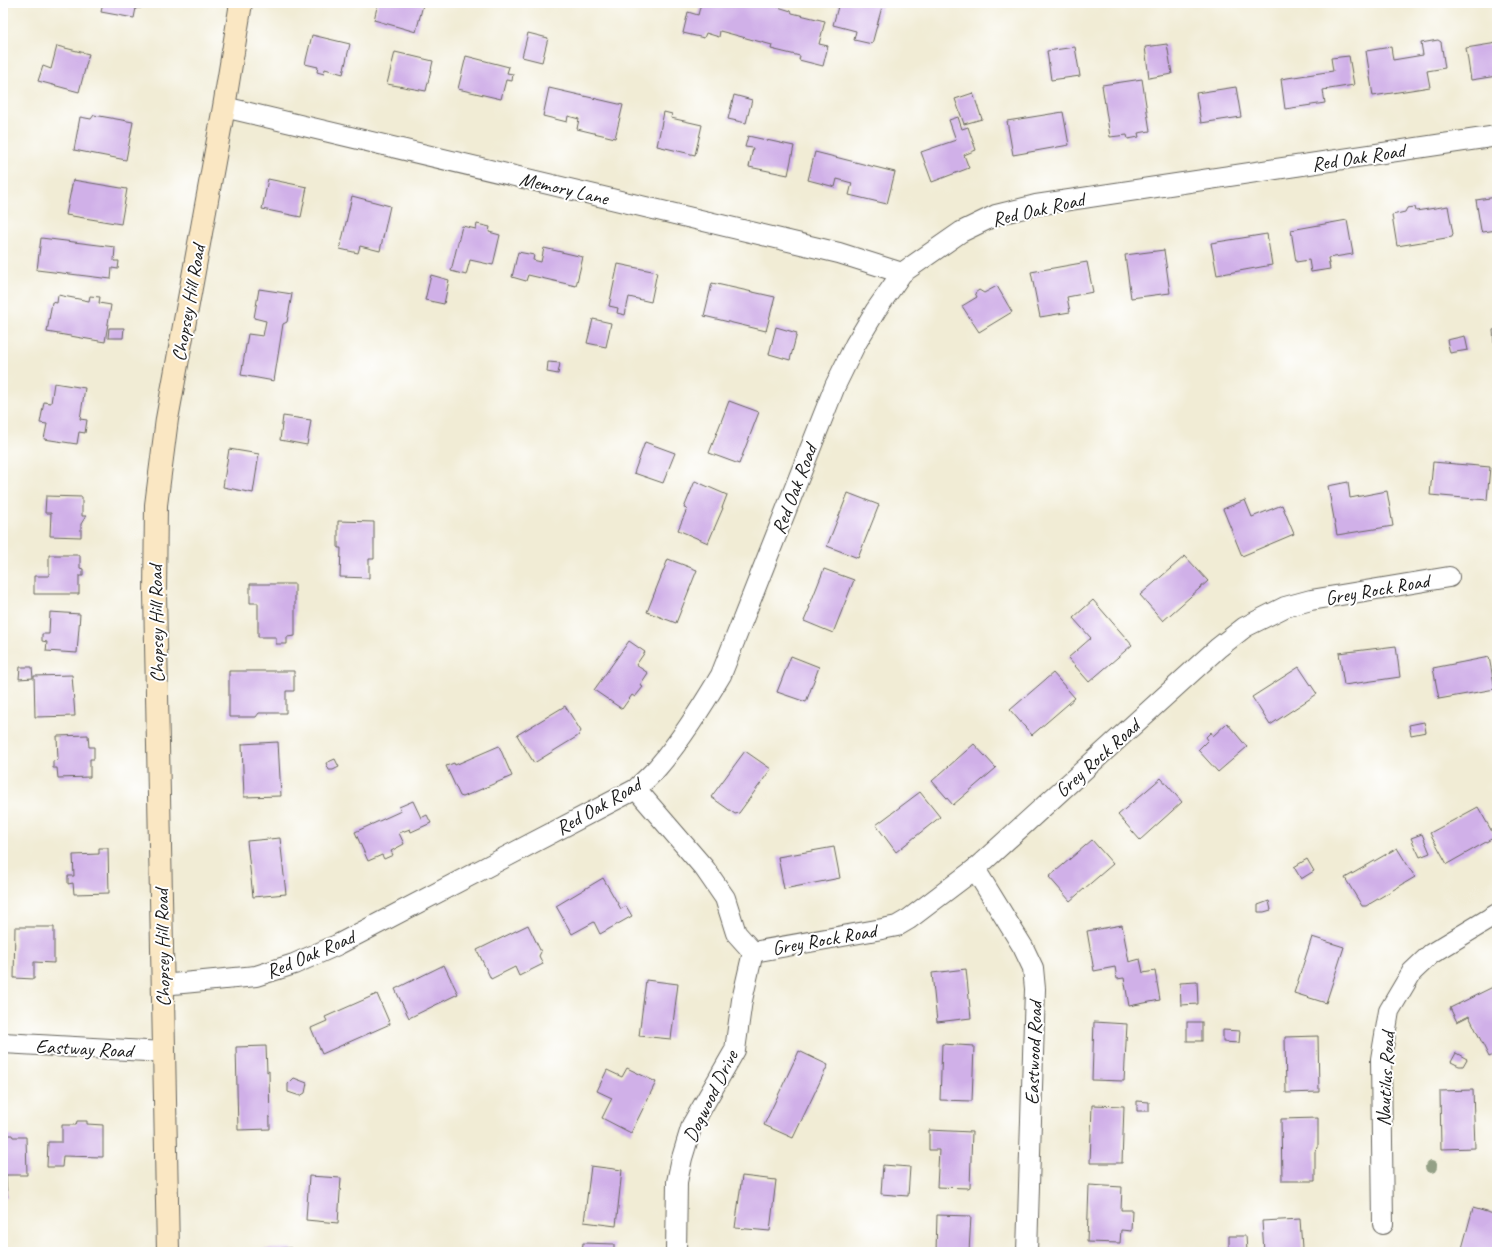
<svg xmlns="http://www.w3.org/2000/svg" width="1500" height="1255" viewBox="0 0 1500 1255" font-family="Caveat,sans-serif">
<rect width="100%" height="100%" fill="#fff"/>
<filter id="ink" filterUnits="userSpaceOnUse"><feTurbulence type="fractalNoise" baseFrequency=".025" numOctaves="2"/><feDisplacementMap in="SourceGraphic" scale="8" xChannelSelector="R" yChannelSelector="G"/><feConvolveMatrix kernelMatrix="1 2 1 2 8 2 1 2 1" color-interpolation-filters="sRGB"/></filter>
<filter id="wash" filterUnits="userSpaceOnUse"><feTurbulence type="fractalNoise" baseFrequency=".012" numOctaves="4" result="noise"/><feDisplacementMap in="SourceGraphic" scale="16" xChannelSelector="R" yChannelSelector="G"/><feGaussianBlur stdDeviation="0.9" result="paint"/><feColorMatrix in="noise" values="0 0 0 0 0 0 0 0 0 0 0 0 0 0 0 0 0 1.4 0 .05"/><feComposite in="paint" operator="in"/></filter>
<g filter="url(#wash)">
<rect width="100%" height="100%" fill="#f1ecd5"/>
<g id="blocks">
<!-- building -->
<g fill="#d0b0e8">
<path d="M 103,3 L 142,3 L 141,8 L 136,8 L 134,18 L 101,12 Z"/>
<path d="M 378,3 L 417,3 L 423,5 L 416,32 L 374,20 Z"/>
<path d="M 701,3 L 778,3 L 778,7 L 791,11 L 792,13 L 825,21 L 819,44 L 828,46 L 823,66 L 799,60 L 800,56 L 771,49 L 772,45 L 720,31 L 719,37 L 706,33 L 704,38 L 683,33 L 688,12 L 698,15 Z"/>
<path d="M 839,3 L 883,3 L 872,44 L 854,40 L 856,31 L 833,25 Z"/>
<path d="M 528,33 L 548,38 L 542,62 L 522,57 Z"/>
<path d="M 312,35 L 350,44 L 343,74 L 325,69 L 324,74 L 317,72 L 318,67 L 305,64 Z"/>
<path d="M 1438,40 L 1441,42 L 1445,68 L 1427,71 L 1430,87 L 1373,96 L 1366,51 L 1391,47 L 1393,60 L 1423,55 L 1421,43 Z"/>
<path d="M 1497,43 L 1497,76 L 1471,80 L 1466,48 Z"/>
<path d="M 1167,44 L 1172,74 L 1149,78 L 1145,47 Z"/>
<path d="M 57,46 L 89,54 L 79,92 L 38,81 L 43,66 L 51,69 Z"/>
<path d="M 1075,47 L 1080,76 L 1051,80 L 1047,51 Z"/>
<path d="M 395,52 L 433,61 L 426,91 L 387,84 Z"/>
<path d="M 466,56 L 509,67 L 507,73 L 513,74 L 512,81 L 506,80 L 501,99 L 458,89 Z"/>
<path d="M 1349,56 L 1354,85 L 1323,90 L 1325,103 L 1285,109 L 1281,79 L 1333,71 L 1331,58 Z"/>
<path d="M 1142,79 L 1150,131 L 1138,133 L 1139,137 L 1128,139 L 1127,135 L 1110,137 L 1102,85 Z"/>
<path d="M 1236,87 L 1241,117 L 1201,123 L 1196,93 Z"/>
<path d="M 549,88 L 623,105 L 615,138 L 577,129 L 579,119 L 568,116 L 567,122 L 543,116 Z"/>
<path d="M 973,93 L 982,119 L 964,124 L 955,99 Z"/>
<path d="M 734,95 L 752,100 L 746,123 L 728,119 Z"/>
<path d="M 664,112 L 672,114 L 671,118 L 702,125 L 695,155 L 657,146 Z"/>
<path d="M 1063,112 L 1069,145 L 1013,155 L 1007,121 Z"/>
<path d="M 94,115 L 133,122 L 126,160 L 74,150 L 80,117 L 91,119 Z"/>
<path d="M 958,117 L 962,129 L 968,127 L 976,150 L 964,155 L 969,168 L 932,182 L 921,152 L 956,140 L 949,120 Z"/>
<path d="M 748,136 L 794,146 L 788,175 L 749,167 L 753,148 L 745,147 Z"/>
<path d="M 815,152 L 895,172 L 887,204 L 849,195 L 852,183 L 837,179 L 835,187 L 808,180 Z"/>
<path d="M 268,179 L 307,187 L 301,217 L 262,209 Z"/>
<path d="M 73,180 L 127,189 L 121,224 L 66,215 Z"/>
<path d="M 352,196 L 390,206 L 380,251 L 360,246 L 358,253 L 340,249 Z"/>
<path d="M 1497,197 L 1497,230 L 1483,232 L 1481,230 L 1476,200 Z"/>
<path d="M 1448,206 L 1453,234 L 1452,237 L 1397,246 L 1392,215 L 1405,212 L 1407,208 L 1415,207 L 1416,211 Z"/>
<path d="M 1347,220 L 1353,254 L 1328,258 L 1330,269 L 1311,272 L 1309,260 L 1296,262 L 1291,230 Z"/>
<path d="M 477,224 L 490,227 L 489,232 L 500,235 L 493,265 L 470,260 L 466,275 L 451,271 L 462,226 L 476,229 Z"/>
<path d="M 1267,234 L 1272,265 L 1217,275 L 1211,243 Z"/>
<path d="M 41,238 L 115,247 L 114,261 L 119,261 L 118,269 L 112,268 L 111,279 L 37,270 Z"/>
<path d="M 544,248 L 583,257 L 576,286 L 528,275 L 526,281 L 512,277 L 518,252 L 534,255 L 533,260 L 541,262 Z"/>
<path d="M 1164,250 L 1170,293 L 1131,298 L 1125,255 Z"/>
<path d="M 1087,262 L 1093,292 L 1067,297 L 1070,312 L 1040,317 L 1031,272 Z"/>
<path d="M 618,264 L 657,272 L 651,302 L 629,297 L 625,315 L 617,313 L 618,308 L 609,306 Z"/>
<path d="M 431,275 L 449,280 L 444,304 L 425,300 Z"/>
<path d="M 712,283 L 775,297 L 766,331 L 704,316 Z"/>
<path d="M 997,286 L 1012,312 L 979,332 L 962,306 L 977,297 L 975,293 L 979,290 L 984,293 Z"/>
<path d="M 259,289 L 292,294 L 287,322 L 283,324 L 274,381 L 241,375 L 248,334 L 263,336 L 266,321 L 254,318 Z"/>
<path d="M 58,295 L 89,301 L 90,296 L 100,297 L 99,303 L 111,305 L 105,342 L 47,332 L 52,302 L 57,303 Z"/>
<path d="M 593,319 L 611,323 L 606,347 L 587,343 Z"/>
<path d="M 776,327 L 797,333 L 790,360 L 769,354 Z"/>
<path d="M 109,328 L 124,328 L 123,338 L 108,338 Z"/>
<path d="M 1497,329 L 1497,342 L 1494,342 L 1493,330 Z"/>
<path d="M 1465,336 L 1468,350 L 1450,353 L 1447,340 Z"/>
<path d="M 548,362 L 560,363 L 558,374 L 547,372 Z"/>
<path d="M 54,383 L 85,388 L 80,419 L 87,420 L 85,433 L 79,432 L 77,444 L 44,439 L 47,424 L 40,423 L 44,402 L 51,403 Z"/>
<path d="M 729,401 L 759,412 L 739,464 L 709,453 Z"/>
<path d="M 283,416 L 311,420 L 307,445 L 280,440 Z"/>
<path d="M 645,442 L 675,453 L 663,483 L 634,473 Z"/>
<path d="M 229,449 L 259,454 L 253,493 L 223,487 Z"/>
<path d="M 1433,462 L 1490,467 L 1487,500 L 1430,495 Z"/>
<path d="M 695,481 L 727,495 L 722,508 L 723,508 L 708,543 L 678,530 L 687,509 L 684,508 Z"/>
<path d="M 1348,482 L 1350,498 L 1387,491 L 1393,526 L 1337,535 L 1328,486 Z"/>
<path d="M 848,493 L 879,505 L 858,558 L 827,546 Z"/>
<path d="M 46,496 L 82,497 L 82,516 L 86,516 L 81,524 L 81,537 L 50,536 L 51,513 L 45,513 Z"/>
<path d="M 1245,500 L 1252,517 L 1282,505 L 1294,534 L 1242,556 L 1223,509 Z"/>
<path d="M 338,521 L 374,522 L 374,559 L 369,559 L 369,578 L 340,577 L 341,548 L 338,548 Z"/>
<path d="M 49,555 L 80,555 L 80,568 L 83,569 L 83,576 L 79,576 L 79,594 L 34,594 L 34,576 L 49,576 Z"/>
<path d="M 1185,556 L 1208,581 L 1163,621 L 1140,595 Z"/>
<path d="M 668,559 L 697,570 L 676,623 L 647,612 Z"/>
<path d="M 824,569 L 854,580 L 833,633 L 804,621 L 810,607 L 809,607 Z"/>
<path d="M 250,584 L 295,584 L 295,636 L 287,637 L 287,644 L 276,644 L 276,637 L 258,637 L 258,603 L 250,603 Z"/>
<path d="M 1093,600 L 1132,645 L 1089,682 L 1068,658 L 1091,638 L 1073,618 Z"/>
<path d="M 50,612 L 80,614 L 77,653 L 46,651 L 47,642 L 42,641 L 42,634 L 49,634 Z"/>
<path d="M 629,641 L 645,652 L 636,665 L 648,673 L 640,685 L 643,687 L 635,697 L 632,695 L 622,709 L 594,690 Z"/>
<path d="M 1396,646 L 1400,677 L 1344,685 L 1339,653 Z"/>
<path d="M 791,656 L 819,667 L 806,702 L 777,692 Z"/>
<path d="M 1489,657 L 1495,689 L 1439,699 L 1433,668 Z"/>
<path d="M 20,667 L 32,667 L 33,678 L 19,679 Z"/>
<path d="M 1299,667 L 1317,694 L 1270,725 L 1252,697 Z"/>
<path d="M 229,671 L 294,671 L 294,691 L 286,691 L 286,713 L 259,713 L 256,717 L 229,717 Z"/>
<path d="M 1053,673 L 1075,698 L 1032,735 L 1010,710 Z"/>
<path d="M 72,675 L 75,716 L 35,717 L 34,676 Z"/>
<path d="M 565,706 L 581,731 L 578,736 L 534,763 L 517,735 Z"/>
<path d="M 1424,722 L 1426,732 L 1411,735 L 1409,725 Z"/>
<path d="M 1227,723 L 1247,747 L 1218,772 L 1198,750 L 1208,740 L 1206,737 L 1211,732 L 1213,736 Z"/>
<path d="M 88,735 L 89,747 L 94,747 L 94,759 L 90,759 L 90,777 L 58,778 L 57,768 L 53,768 L 53,761 L 58,760 L 57,736 Z"/>
<path d="M 278,742 L 281,796 L 244,797 L 242,744 Z"/>
<path d="M 974,744 L 996,768 L 953,805 L 932,781 Z"/>
<path d="M 499,746 L 512,776 L 463,797 L 460,796 L 446,766 L 454,763 L 455,765 Z"/>
<path d="M 745,751 L 771,769 L 739,813 L 735,814 L 711,797 Z"/>
<path d="M 335,759 L 339,767 L 333,770 L 329,770 L 326,763 Z"/>
<path d="M 1161,778 L 1182,802 L 1140,840 L 1118,815 Z"/>
<path d="M 920,792 L 940,817 L 896,852 L 876,825 Z"/>
<path d="M 413,801 L 421,818 L 427,815 L 431,823 L 411,832 L 410,829 L 399,833 L 404,844 L 391,851 L 393,855 L 384,859 L 382,855 L 368,861 L 355,832 L 401,811 L 399,807 Z"/>
<path d="M 1478,807 L 1495,837 L 1447,864 L 1430,833 Z"/>
<path d="M 1422,834 L 1430,853 L 1420,857 L 1411,838 Z"/>
<path d="M 280,838 L 286,894 L 253,897 L 247,841 Z"/>
<path d="M 1092,840 L 1113,864 L 1070,901 L 1049,877 Z"/>
<path d="M 834,847 L 840,878 L 784,889 L 778,857 Z"/>
<path d="M 99,848 L 108,848 L 109,893 L 74,894 L 73,883 L 68,884 L 68,876 L 74,876 L 73,855 L 99,854 Z"/>
<path d="M 1397,848 L 1415,877 L 1366,906 L 1362,906 L 1345,878 Z"/>
<path d="M 1307,859 L 1314,871 L 1301,879 L 1294,867 Z"/>
<path d="M 603,878 L 621,909 L 626,906 L 632,916 L 600,934 L 594,922 L 572,934 L 556,906 Z"/>
<path d="M 1269,901 L 1271,910 L 1264,912 L 1258,912 L 1258,905 Z"/>
<path d="M 528,925 L 541,952 L 539,956 L 543,964 L 519,976 L 515,967 L 491,979 L 477,950 Z"/>
<path d="M 1122,925 L 1129,962 L 1140,959 L 1143,973 L 1155,971 L 1160,1000 L 1129,1006 L 1124,978 L 1117,979 L 1115,967 L 1094,971 L 1087,931 Z"/>
<path d="M 15,927 L 54,927 L 54,963 L 34,962 L 34,979 L 14,978 Z"/>
<path d="M 1312,937 L 1344,947 L 1326,1003 L 1294,993 Z"/>
<path d="M 444,965 L 458,994 L 409,1018 L 395,989 Z"/>
<path d="M 966,969 L 971,1018 L 937,1022 L 932,973 Z"/>
<path d="M 646,980 L 678,984 L 671,1039 L 639,1036 Z"/>
<path d="M 1197,982 L 1198,1004 L 1181,1005 L 1180,983 Z"/>
<path d="M 1495,986 L 1497,990 L 1497,1053 L 1489,1057 L 1469,1016 L 1457,1022 L 1450,1008 Z"/>
<path d="M 377,994 L 390,1024 L 322,1054 L 311,1028 L 327,1021 L 325,1017 Z"/>
<path d="M 1094,1022 L 1127,1024 L 1124,1081 L 1092,1080 Z"/>
<rect x="1187" y="1022" width="15" height="19"/>
<path d="M 1223,1030 L 1240,1031 L 1239,1043 L 1223,1042 Z"/>
<path d="M 1318,1036 L 1319,1092 L 1286,1093 L 1285,1037 Z"/>
<path d="M 942,1044 L 974,1046 L 972,1101 L 940,1100 Z"/>
<path d="M 266,1046 L 267,1072 L 269,1071 L 270,1129 L 238,1130 L 236,1047 Z"/>
<path d="M 799,1051 L 828,1065 L 793,1138 L 764,1125 Z"/>
<path d="M 1456,1053 L 1467,1059 L 1463,1066 L 1459,1066 L 1451,1062 Z"/>
<path d="M 627,1068 L 656,1082 L 631,1133 L 602,1118 L 612,1098 L 597,1091 L 607,1070 L 622,1077 Z"/>
<path d="M 294,1078 L 307,1083 L 305,1093 L 300,1096 L 288,1092 L 288,1084 Z"/>
<path d="M 1473,1090 L 1475,1148 L 1441,1149 L 1440,1091 Z"/>
<path d="M 1137,1101 L 1149,1102 L 1149,1111 L 1137,1111 Z"/>
<path d="M 1092,1105 L 1124,1106 L 1122,1163 L 1090,1163 Z"/>
<path d="M 1318,1118 L 1318,1148 L 1315,1151 L 1315,1181 L 1282,1181 L 1281,1119 Z"/>
<path d="M 77,1121 L 87,1121 L 87,1124 L 103,1125 L 103,1157 L 63,1156 L 62,1167 L 47,1167 L 48,1142 L 62,1142 L 62,1125 L 76,1125 Z"/>
<path d="M 929,1130 L 972,1132 L 970,1187 L 968,1188 L 937,1187 L 939,1150 L 929,1150 Z"/>
<path d="M 3,1135 L 12,1135 L 13,1137 L 26,1137 L 27,1175 L 6,1175 L 7,1197 L 3,1197 Z"/>
<path d="M 883,1165 L 910,1167 L 908,1196 L 881,1194 Z"/>
<path d="M 591,1166 L 622,1170 L 616,1226 L 584,1222 Z"/>
<path d="M 309,1176 L 341,1178 L 338,1223 L 306,1220 Z"/>
<path d="M 742,1176 L 776,1180 L 770,1231 L 735,1228 Z"/>
<path d="M 1089,1185 L 1122,1187 L 1121,1210 L 1132,1210 L 1131,1231 L 1121,1230 L 1120,1243 L 1087,1242 Z"/>
<path d="M 1473,1208 L 1497,1215 L 1497,1252 L 1461,1252 Z"/>
<path d="M 937,1215 L 971,1216 L 969,1252 L 936,1252 Z"/>
<path d="M 1300,1219 L 1302,1248 L 1299,1252 L 1264,1252 L 1262,1221 Z"/>
<path d="M 1229,1236 L 1246,1236 L 1247,1252 L 1229,1252 Z"/>
<path d="M 583,1243 L 614,1244 L 614,1252 L 582,1252 Z"/>
<path d="M 291,1248 L 291,1252 L 247,1252 L 247,1250 Z"/>
</g>
</g>
</g>
<g filter="url(#ink)">
<use href="#blocks" fill-opacity="0" stroke="#67655d" stroke-width="1"/>
<g fill="none" stroke-linecap="round" stroke-linejoin="round">
<!-- street casing -->
<g stroke="#67655d" stroke-width="22">
<g id="street">
<path d="M 224,107 L 839,253 L 902,273"/>
<path d="M 636,789 L 705,869 L 725,898 L 736,933 L 753,952"/>
<path d="M 975,869 L 1023,947 L 1033,968 L 1035,989 L 1027,1252"/>
<path d="M 753,952 L 882,929 L 897,926 L 909,919 L 975,869 L 1218,648 L 1245,627 L 1285,607 L 1311,600 L 1449,577"/>
<path d="M 162,985 L 256,976 L 294,964 L 337,945 L 636,789 C 643,782 651,775 658,767 C 682,739 702,707 721,675 L 835,386 L 855,345 L 876,310 L 902,273 L 961,232 L 996,215 L 1036,205 L 1497,136"/>
<path d="M 3,1043 L 164,1052"/>
<path d="M 1383,1224 L 1381,1059 L 1389,1011 L 1412,972 L 1431,954 L 1497,914"/>
<path d="M 676,1252 L 677,1182 L 682,1158 L 692,1125 L 735,1050 L 742,1000 L 753,952"/>
</g>
</g>
<!-- secondary casing -->
<g stroke="#67655d" stroke-width="24">
<path id="secondary" d="M 168,1252 L 155,593 L 156,505 L 167,419 L 224,107 L 241,3"/>
</g>
<!-- street -->
<use href="#street" stroke="#fff" stroke-width="20"/>
<!-- secondary -->
<use href="#secondary" stroke="#fae7c3" stroke-width="22"/>
</g>
<!-- trees -->
<circle fill="#94a086" cx="1431" cy="1167" r="6"/>
</g>
<g text-anchor="middle" stroke-width="4" stroke-linejoin="round" paint-order="stroke">
<!-- street labels -->
<g font-size="20" fill="#1c1c1c" stroke="#fff">
<text transform="translate(1358 157) rotate(-9)" y="7">Red Oak Road</text>
<text transform="translate(564 188) rotate(13)" y="7">Memory Lane</text>
<text transform="translate(1038 209) rotate(-13)" y="7">Red Oak Road</text>
<text transform="translate(188 303) rotate(-80)" y="7">Chopsey Hill Road</text>
<text transform="translate(794 489) rotate(-69)" y="7">Red Oak Road</text>
<text transform="translate(1377 589) rotate(-10)" y="7">Grey Rock Road</text>
<text transform="translate(156 624) rotate(-91)" y="7">Chopsey Hill Road</text>
<text transform="translate(1097 758) rotate(-42)" y="7">Grey Rock Road</text>
<text transform="translate(598 806) rotate(-30)" y="7">Red Oak Road</text>
<text transform="translate(824 939) rotate(-10)" y="7">Grey Rock Road</text>
<text transform="translate(162 948) rotate(-91)" y="7">Chopsey Hill Road</text>
<text transform="translate(310 954) rotate(-23)" y="7">Red Oak Road</text>
<text transform="translate(84 1048) rotate(3)" y="7">Eastway Road</text>
<text transform="translate(1033 1053) rotate(-88)" y="7">Eastwood Road</text>
<text transform="translate(1385 1079) rotate(-87)" y="7">Nautilus Road</text>
<text transform="translate(710 1096) rotate(-64)" y="7">Dogwood Drive</text>
</g>
</g>
<!-- margin -->
<rect width="1500" height="1255" fill="none" stroke="#fff" stroke-width="16"/>
</svg>
